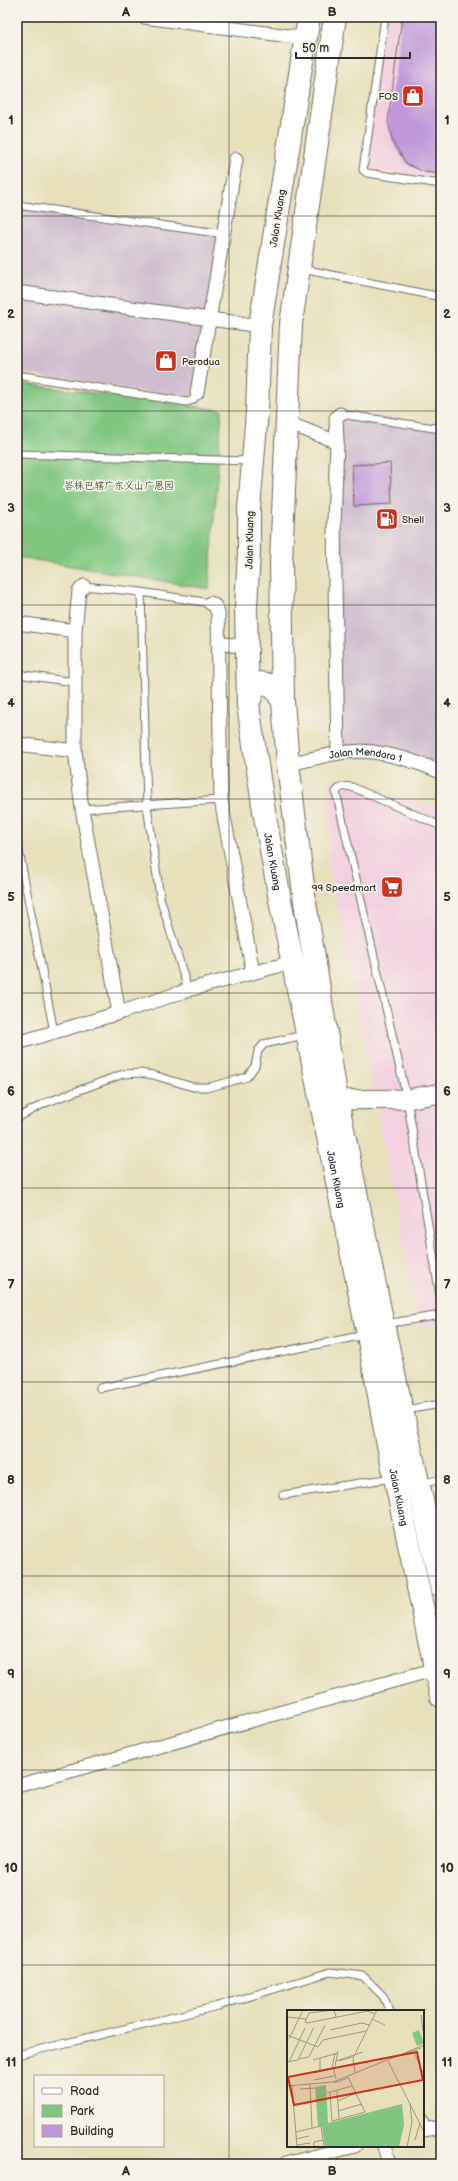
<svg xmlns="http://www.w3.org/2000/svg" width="458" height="2181" viewBox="0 0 458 2181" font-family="'Balsamiq Sans','LXGW WenKai TC',sans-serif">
<rect width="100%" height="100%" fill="#f7f3e8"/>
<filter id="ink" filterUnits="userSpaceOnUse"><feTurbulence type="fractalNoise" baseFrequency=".025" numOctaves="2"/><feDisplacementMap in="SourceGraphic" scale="8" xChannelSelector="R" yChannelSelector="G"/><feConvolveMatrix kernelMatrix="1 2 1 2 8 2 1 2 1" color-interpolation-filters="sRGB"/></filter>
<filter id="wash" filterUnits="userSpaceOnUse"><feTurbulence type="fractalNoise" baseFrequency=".012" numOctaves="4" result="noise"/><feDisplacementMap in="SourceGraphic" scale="16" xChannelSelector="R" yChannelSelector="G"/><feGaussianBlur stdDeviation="0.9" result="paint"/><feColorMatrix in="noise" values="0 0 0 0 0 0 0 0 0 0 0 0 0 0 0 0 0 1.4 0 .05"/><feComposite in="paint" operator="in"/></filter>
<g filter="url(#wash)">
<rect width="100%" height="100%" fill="#e7e0bb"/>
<!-- built -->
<g fill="#f3cfe0">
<path d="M 382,17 L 441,17 L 441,181 L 368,170 L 359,164 Z"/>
<path d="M 330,780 L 441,808 L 441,1326 L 420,1329 L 329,863 Z"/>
</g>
<!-- industrial -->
<g fill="#cfbdcf">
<path d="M 17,203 L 230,230 L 203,390 L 187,398 L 17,372 Z"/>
<path d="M 339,410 L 441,426 L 441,777 L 419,768 L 374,757 L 332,759 Z"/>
</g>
<!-- green -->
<path fill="#80c681" stroke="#567856" d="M 17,383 L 222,410 L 209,589 L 17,557 Z"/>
<g id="blocks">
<!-- building -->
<g fill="#bf97da">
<path d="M 402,17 L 441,17 L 441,174 L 424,172 L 407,164 L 393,143 L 388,121 Z"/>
<path d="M 390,463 L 392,504 L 354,506 L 352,465 Z"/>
</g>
</g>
</g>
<g filter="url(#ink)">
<use href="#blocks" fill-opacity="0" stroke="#6d6a5d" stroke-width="1"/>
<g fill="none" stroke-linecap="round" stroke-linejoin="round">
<!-- lane casing -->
<g stroke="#6d6a5d" stroke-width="9">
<g id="lane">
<path d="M 385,17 L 363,170 L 367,173 L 441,184"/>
<path d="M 17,205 L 224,234"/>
<path d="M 302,269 L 441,297"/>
<path d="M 17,375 L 187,402 L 193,400 L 197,393"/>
<path d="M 340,414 L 441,429"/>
<path d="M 17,454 L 250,461"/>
<path d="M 84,586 L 141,592 L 210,603"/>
<path d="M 141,592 L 147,805 L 160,897 L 188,990"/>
<path d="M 17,674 L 74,682"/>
<path d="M 82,809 L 221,800"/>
<path d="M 441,826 L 352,787 C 345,786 340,786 336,792 L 407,1099 L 441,1302"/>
<path d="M 17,841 L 54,1032"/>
<path d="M 17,1118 L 45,1103 L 123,1074 L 140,1073 L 153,1075 L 193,1087 L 210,1087 L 247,1077 L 255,1066 L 258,1051 L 264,1044 L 304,1035"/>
<path d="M 385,1324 L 441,1315"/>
<path d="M 100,1388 L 365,1335"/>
<path d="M 405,1410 L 441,1404"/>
<path d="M 421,1484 L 441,1479"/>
<path d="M 283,1495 L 392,1478"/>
<path d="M 17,2055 L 218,2006 L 330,1972 L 363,1976 L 383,1996 L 390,2011"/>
<path d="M 423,2117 L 426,2129"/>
</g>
</g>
<!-- street casing -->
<g stroke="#6d6a5d" stroke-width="15">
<g id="street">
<path d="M 144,17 L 305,38"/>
<path d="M 17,292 L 260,326"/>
<path d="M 197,393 L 236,159"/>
<path d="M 285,422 L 337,442"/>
<path d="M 84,586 L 79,591 L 75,631 L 75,751 L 82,809 L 119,1013"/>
<path d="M 210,603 L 215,606 L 218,613 L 221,800 L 253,973"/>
<path d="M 17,623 L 75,631"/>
<path d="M 218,643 L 246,647"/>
<path d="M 17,744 L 75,751"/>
<path d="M 338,753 L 334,524 L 337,442 L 336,418 L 340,414"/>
<path id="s1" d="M 288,764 C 315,759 346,748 373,752 C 396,755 420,763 441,772"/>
<path d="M 17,1043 L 119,1013 L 188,990 L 293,962"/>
<path d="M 17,1786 L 436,1669"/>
<path d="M 423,2130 L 441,2127"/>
<path d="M 384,2146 L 389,2164"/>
<path d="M 285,2164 L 355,2146"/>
</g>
</g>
<!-- secondary casing -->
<g stroke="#6d6a5d" stroke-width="21">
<path id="secondary" d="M 337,1100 L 407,1099 L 441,1093"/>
</g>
<!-- highway casing -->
<g stroke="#6d6a5d" stroke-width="24">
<g id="highway">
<path id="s2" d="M 309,17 L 260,326 L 257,412 L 249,509 L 249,552 L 246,607 L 248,705 L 264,811 L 280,900 L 368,1335 L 387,1440 L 441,1696"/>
<path d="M 335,17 L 291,324 L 281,562 L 283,702 L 288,764 L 305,902 L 337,1100 L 383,1324 L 441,1586"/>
<path d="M 248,705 L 254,688 L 258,683 C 273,683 276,690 283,702"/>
</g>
</g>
<!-- lane -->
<use href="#lane" stroke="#fff" stroke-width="7"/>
<!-- street -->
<use href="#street" stroke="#fff" stroke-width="13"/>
<!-- secondary -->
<use href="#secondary" stroke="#fff" stroke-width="19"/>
<!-- highway -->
<use href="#highway" stroke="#fff" stroke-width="22"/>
</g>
</g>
<!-- grid -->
<path fill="none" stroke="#2b2b2b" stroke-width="1" stroke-opacity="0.55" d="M 229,17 L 229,2164M 17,216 L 441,216M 17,411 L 441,411M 17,605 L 441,605M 17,799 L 441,799M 17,993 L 441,993M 17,1188 L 441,1188M 17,1382 L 441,1382M 17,1576 L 441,1576M 17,1770 L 441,1770M 17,1965 L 441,1965"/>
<!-- icons -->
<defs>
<g id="shop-square" transform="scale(1.15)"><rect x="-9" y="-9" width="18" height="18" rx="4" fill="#c8321e" stroke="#f7f3e8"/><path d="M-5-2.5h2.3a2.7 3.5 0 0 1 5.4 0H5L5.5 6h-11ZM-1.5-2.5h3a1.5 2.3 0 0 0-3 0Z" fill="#fff"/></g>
<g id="fuel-square" transform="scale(1.15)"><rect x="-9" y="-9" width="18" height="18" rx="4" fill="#c8321e" stroke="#f7f3e8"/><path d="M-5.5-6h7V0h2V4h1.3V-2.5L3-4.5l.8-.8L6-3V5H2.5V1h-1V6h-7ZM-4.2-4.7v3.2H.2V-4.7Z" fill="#fff"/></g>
<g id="supermarket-square" transform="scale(1.15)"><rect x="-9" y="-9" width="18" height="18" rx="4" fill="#c8321e" stroke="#f7f3e8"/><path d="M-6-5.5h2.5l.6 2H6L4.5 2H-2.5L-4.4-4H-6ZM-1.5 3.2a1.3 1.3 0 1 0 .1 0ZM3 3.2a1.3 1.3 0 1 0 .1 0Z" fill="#fff"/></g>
</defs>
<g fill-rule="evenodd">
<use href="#shop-square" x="413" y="96"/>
<use href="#shop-square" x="166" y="361"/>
<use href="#fuel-square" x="387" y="519"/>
<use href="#supermarket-square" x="392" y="887"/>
</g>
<g text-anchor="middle" stroke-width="3.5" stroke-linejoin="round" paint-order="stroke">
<!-- poi labels -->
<g font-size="10" fill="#2b2b2b" stroke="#f7f3e8" text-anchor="end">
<text x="398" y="100">FOS</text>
<text x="182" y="365" text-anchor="start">Perodua</text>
<text x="402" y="523" text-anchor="start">Shell</text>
<text x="376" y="891">99 Speedmart</text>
</g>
<!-- street labels -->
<g font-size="10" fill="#2b2b2b" stroke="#f7f3e8">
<text transform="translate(277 218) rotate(-81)" y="4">Jalan Kluang</text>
<text transform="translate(249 540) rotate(-89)" y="4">Jalan Kluang</text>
<text dy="4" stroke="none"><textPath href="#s1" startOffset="79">Jalan Mendara 1</textPath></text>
<text dy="4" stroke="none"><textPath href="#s2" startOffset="851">Jalan Kluang</textPath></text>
<text dy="4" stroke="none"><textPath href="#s2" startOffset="1175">Jalan Kluang</textPath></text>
<text dy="4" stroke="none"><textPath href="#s2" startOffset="1499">Jalan Kluang</textPath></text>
</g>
<!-- park labels -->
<g font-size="10" fill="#445a45" stroke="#f7f3e8">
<text x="119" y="489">峇株巴辖广东义山广恩园</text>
</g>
</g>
<!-- overview -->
<g transform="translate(287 2010)">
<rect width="137" height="137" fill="#e7e0bb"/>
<path d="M 132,20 L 137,33 L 130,36 L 125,23 ZM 39,75 L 41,113 L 115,94 L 117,115 L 112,137 L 38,137 L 35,116 L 31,116 L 28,77 Z" fill="#80c681"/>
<path fill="none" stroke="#9c9881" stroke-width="1" d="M 134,5 L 136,21M 0,7 L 19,9M 49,7 L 47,0 L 22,3 L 18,12 L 20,13 L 81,1 L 88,4M 85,9 L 98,15M 43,20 L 75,13 L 82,15M 0,25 L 31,37 L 36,30 L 79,21M 2,29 L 16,0M 127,42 L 137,65M 119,43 L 134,38M 12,49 L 22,47 L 38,15M 26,50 L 51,43M 49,51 L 76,42M 52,51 L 66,47M 101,51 L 123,94 L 125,112 L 120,137M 0,52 L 11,50 L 27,17M 2,52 L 18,18M 45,58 L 48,43M 33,61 L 33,48M 68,62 L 66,48 L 90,0M 27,63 L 48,58M 49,69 L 47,61 L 51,41M 27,70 L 47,66M 47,73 L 61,68M 23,75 L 25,118M 0,76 L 46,72 L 137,35M 5,76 L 10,137M 13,79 L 28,78M 50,81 L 52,109M 40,83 L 65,76M 43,83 L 45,111 L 78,102 L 61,67M 51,91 L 69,83M 123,94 L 137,122M 51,101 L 75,94M 9,122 L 34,116 L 37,137M 9,129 L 22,126M 128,130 L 133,113M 10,135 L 23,133M 27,137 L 27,132 L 36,130"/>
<path fill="#c8321e" fill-opacity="0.15" stroke="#c8321e" stroke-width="2" d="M 130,42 L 136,70 L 7,95 L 1,67 Z"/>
<rect width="137" height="137" fill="none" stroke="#2b2b2b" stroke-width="2"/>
</g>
<!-- margin -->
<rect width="458" height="2181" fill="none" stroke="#f7f3e8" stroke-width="44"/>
<!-- legend -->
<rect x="34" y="2075" width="130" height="72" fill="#f7f3e8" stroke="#a5a39c"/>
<rect x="42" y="2088" width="20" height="6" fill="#ffffff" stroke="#a5a39c"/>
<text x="70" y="2095" font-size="12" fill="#2b2b2b">Road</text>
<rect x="42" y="2105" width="20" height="12" fill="#80c681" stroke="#a5a39c"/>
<text x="70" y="2115" font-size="12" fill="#2b2b2b">Park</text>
<rect x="42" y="2125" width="20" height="12" fill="#bf97da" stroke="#a5a39c"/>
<text x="70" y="2135" font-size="12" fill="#2b2b2b">Building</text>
<!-- scale -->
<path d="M296 52v6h114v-6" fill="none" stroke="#2b2b2b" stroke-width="2"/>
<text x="302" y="52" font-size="12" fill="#2b2b2b" stroke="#f7f3e8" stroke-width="3" paint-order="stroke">50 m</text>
<rect x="22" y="22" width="414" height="2137" fill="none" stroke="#2b2b2b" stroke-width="1.5"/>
<g font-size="13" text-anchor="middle" font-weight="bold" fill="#2b2b2b">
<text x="126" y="16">A</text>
<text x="332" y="16">B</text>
<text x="11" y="124">1</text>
<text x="447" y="124">1</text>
<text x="11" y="318">2</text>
<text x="447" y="318">2</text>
<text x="11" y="512">3</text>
<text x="447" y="512">3</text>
<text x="11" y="707">4</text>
<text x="447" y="707">4</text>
<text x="11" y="901">5</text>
<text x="447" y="901">5</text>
<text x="11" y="1095">6</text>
<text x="447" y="1095">6</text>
<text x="11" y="1289">7</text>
<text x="447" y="1289">7</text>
<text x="11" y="1484">8</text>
<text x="447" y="1484">8</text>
<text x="11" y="1678">9</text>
<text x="447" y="1678">9</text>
<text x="11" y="1872">10</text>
<text x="447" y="1872">10</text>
<text x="11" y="2066">11</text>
<text x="447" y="2066">11</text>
<text x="126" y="2175">A</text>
<text x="332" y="2175">B</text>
</g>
</svg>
